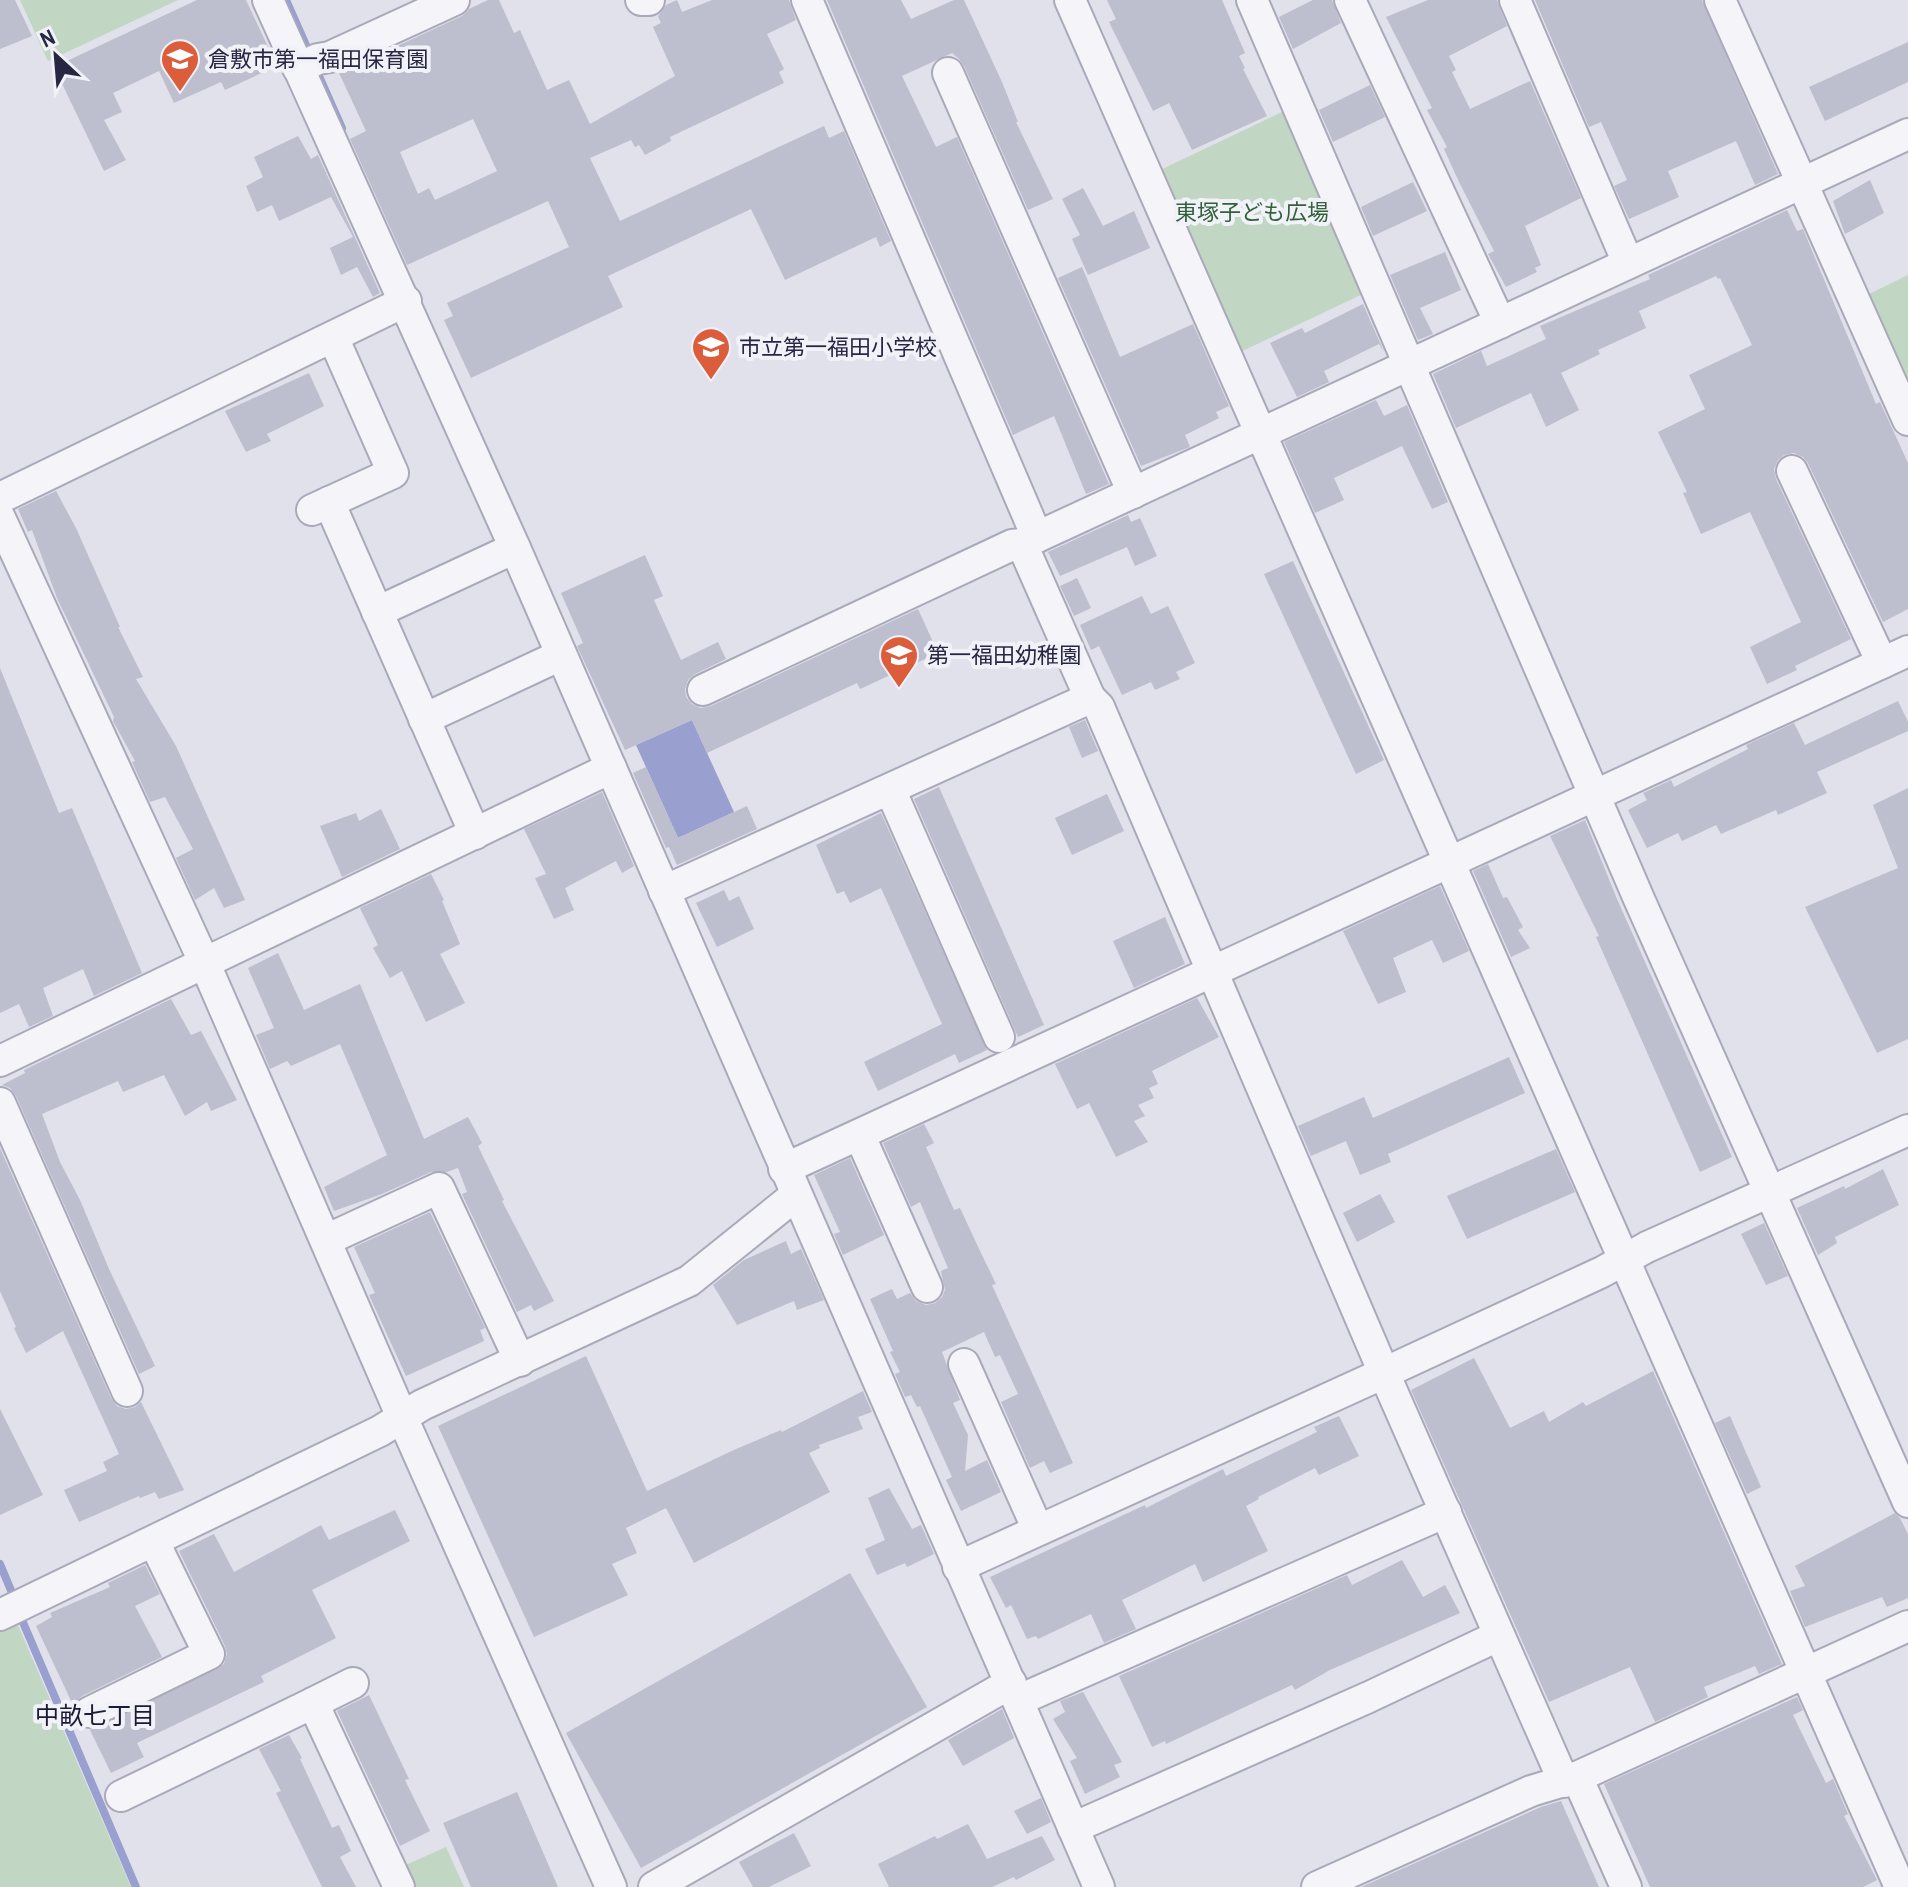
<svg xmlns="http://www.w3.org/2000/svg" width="1908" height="1887" viewBox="0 0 1908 1887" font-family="'Archivo Narrow','Noto Sans JP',sans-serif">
<rect width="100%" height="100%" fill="#e1e1eb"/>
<!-- green -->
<g fill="#c1d6c3">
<path d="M 20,0 L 178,0 L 48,61 Z"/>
<path d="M 1286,110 L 1365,293 L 1236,354 L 1156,172 Z"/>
<path d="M 1908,275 L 1908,393 L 1865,296 Z"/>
<path d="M 14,1616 L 131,1887 L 0,1887 L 0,1623 Z"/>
<path d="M 446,1847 L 464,1887 L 408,1887 L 399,1868 Z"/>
</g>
<!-- water -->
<path fill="#999fce" d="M 692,720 L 734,812 L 678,838 L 636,745 Z"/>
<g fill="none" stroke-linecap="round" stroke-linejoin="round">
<!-- stream -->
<g stroke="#999fce" stroke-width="8">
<path d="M 286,0 L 310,54"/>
<path d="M 315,67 L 342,128"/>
<path d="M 0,1564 L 15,1600"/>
<path d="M 19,1613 L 136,1887"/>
</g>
</g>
<!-- building -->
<g fill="#bdbece" fill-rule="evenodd">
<path d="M 0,0 L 15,0 L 32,36 L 0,49 Z"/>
<path d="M 197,0 L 246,0 L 277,66 L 225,90 L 221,82 L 174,103 L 159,71 L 113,93 L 122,112 L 104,120 L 126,160 L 104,171 L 54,67 Z"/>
<path d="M 488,0 L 499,0 L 514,33 L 520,30 L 547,90 L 569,80 L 590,124 L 675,76 L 653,27 L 661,23 L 658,16 L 666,5 L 677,0 L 682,12 L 712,0 L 789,0 L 796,20 L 767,34 L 784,69 L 779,72 L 784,83 L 670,137 L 671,141 L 645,155 L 639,145 L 635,147 L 631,140 L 590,158 L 620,221 L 824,126 L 829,138 L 844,131 L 891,241 L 880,247 L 876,237 L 785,280 L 751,209 L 608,276 L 623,307 L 471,378 L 444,320 L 453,316 L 447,303 L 569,247 L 548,201 L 407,265 L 350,139 L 366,131 L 339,73 L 462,16 L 469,9 ZM 473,119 L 497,171 L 435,200 L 429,188 L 418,194 L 400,152 Z"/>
<path d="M 827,0 L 901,0 L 911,19 L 954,0 L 964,0 L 1002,82 L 1018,122 L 1016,122 L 1053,199 L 1028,210 L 964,66 L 959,59 L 952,53 L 902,76 L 936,147 L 957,137 L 1109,484 L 1086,494 L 1054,416 L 1013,435 Z"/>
<path d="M 1107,0 L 1222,0 L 1245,53 L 1239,56 L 1245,68 L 1243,69 L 1267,116 L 1192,150 L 1169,103 L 1153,111 L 1109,22 L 1116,19 Z"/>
<path d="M 1313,0 L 1332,0 L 1341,23 L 1293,49 L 1279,17 Z"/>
<path d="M 1428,0 L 1497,0 L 1507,26 L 1449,56 L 1456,70 L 1452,72 L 1470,109 L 1530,81 L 1581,198 L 1525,226 L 1541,265 L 1535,268 L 1537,272 L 1506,287 L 1488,254 L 1494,251 L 1459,182 L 1444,149 L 1447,147 L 1427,110 L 1432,108 L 1386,17 Z"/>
<path d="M 1535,0 L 1702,0 L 1778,174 L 1755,185 L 1736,141 L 1668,171 L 1679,197 L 1629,219 L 1614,186 L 1627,180 L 1601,122 L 1589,127 Z"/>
<path d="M 1908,42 L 1908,82 L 1825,121 L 1809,87 Z"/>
<path d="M 1370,85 L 1385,117 L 1333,142 L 1319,110 Z"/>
<path d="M 298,136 L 311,159 L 318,155 L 380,293 L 373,297 L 357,267 L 341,275 L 330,248 L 353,237 L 331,197 L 279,221 L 272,205 L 257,212 L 246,186 L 263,177 L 254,157 Z"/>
<path d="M 1870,180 L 1884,213 L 1845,234 L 1833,201 Z"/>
<path d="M 1413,182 L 1427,211 L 1373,236 L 1361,207 Z"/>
<path d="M 1083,188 L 1103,226 L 1134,211 L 1150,248 L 1088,275 L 1072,239 L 1080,235 L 1062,199 Z"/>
<path d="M 1787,210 L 1797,231 L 1803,229 L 1876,404 L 1880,402 L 1908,463 L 1908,609 L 1883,622 L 1808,463 L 1803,457 L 1794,453 L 1784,455 L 1778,460 L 1774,469 L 1776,479 L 1851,639 L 1795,666 L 1797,670 L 1767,684 L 1750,647 L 1801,622 L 1750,512 L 1701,534 L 1683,493 L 1687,492 L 1658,432 L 1705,409 L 1689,375 L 1752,345 L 1720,278 L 1718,279 L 1716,276 L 1639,311 L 1646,328 L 1598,350 L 1600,354 L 1561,373 L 1579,410 L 1546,427 L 1531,393 L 1456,428 L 1433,374 L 1481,351 L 1487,366 L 1546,339 L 1540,326 L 1650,279 L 1648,275 Z"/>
<path d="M 1445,252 L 1461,290 L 1420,308 L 1433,334 L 1418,340 L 1390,275 Z"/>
<path d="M 1082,267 L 1120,357 L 1193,324 L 1229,406 L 1216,412 L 1219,418 L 1185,435 L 1190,447 L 1141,466 L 1058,278 Z"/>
<path d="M 1363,304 L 1384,352 L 1379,344 L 1324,371 L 1329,382 L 1297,397 L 1270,343 L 1302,328 L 1305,333 Z"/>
<path d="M 309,373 L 324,406 L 267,434 L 271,441 L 246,452 L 225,411 Z"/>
<path d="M 1376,400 L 1384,416 L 1407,405 L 1448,502 L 1432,509 L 1402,446 L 1334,478 L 1344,500 L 1315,513 L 1284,442 Z"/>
<path d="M 56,491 L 76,528 L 120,627 L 118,627 L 143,677 L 136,679 L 176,746 L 245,900 L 224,908 L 214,888 L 195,900 L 176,858 L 193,849 L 165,797 L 150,802 L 132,762 L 135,761 L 113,721 L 114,717 L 57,598 L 32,530 L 28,532 L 18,509 Z"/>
<path d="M 1128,515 L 1131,522 L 1140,518 L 1157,556 L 1135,566 L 1127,547 L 1060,576 L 1048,552 Z"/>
<path d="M 645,555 L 663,596 L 654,600 L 681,660 L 718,642 L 726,659 L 695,674 L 688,680 L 685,689 L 686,697 L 692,704 L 701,708 L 711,706 L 918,609 L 938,653 L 860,689 L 857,683 L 707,753 L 692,720 L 625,750 L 577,646 L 583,643 L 561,593 Z"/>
<path d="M 1293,561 L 1384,760 L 1356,774 L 1264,574 Z"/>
<path d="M 1077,578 L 1091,608 L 1074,616 L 1060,586 Z"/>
<path d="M 1142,596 L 1151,614 L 1168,606 L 1195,663 L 1176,672 L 1180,679 L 1155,690 L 1151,682 L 1122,695 L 1099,646 L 1091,650 L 1080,625 Z"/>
<path d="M 0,668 L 59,813 L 72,808 L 142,973 L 94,996 L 83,969 L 43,988 L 53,1016 L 29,1027 L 19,1004 L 0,1013 Z"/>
<path d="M 1898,701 L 1908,722 L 1908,731 L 1817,772 L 1827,793 L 1778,815 L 1776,810 L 1721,834 L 1716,825 L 1682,841 L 1678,833 L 1647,848 L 1628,810 L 1647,800 L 1643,793 L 1671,780 L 1674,787 L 1748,749 L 1746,745 L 1794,723 L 1805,745 Z"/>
<path d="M 1085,720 L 1098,751 L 1082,758 L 1069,727 Z"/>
<path d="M 646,767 L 678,838 L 747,806 L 757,829 L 677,865 L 669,847 L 666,848 L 633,773 Z"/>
<path d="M 939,787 L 1044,1025 L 1018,1037 L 914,799 Z"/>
<path d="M 1908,788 L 1908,1039 L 1877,1053 L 1805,907 L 1898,868 L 1873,805 Z"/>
<path d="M 602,792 L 634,866 L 622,873 L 616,861 L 565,888 L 574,910 L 554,919 L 535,878 L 546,874 L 524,829 Z"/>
<path d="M 1107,794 L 1124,831 L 1072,855 L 1055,818 Z"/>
<path d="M 381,809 L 400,849 L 342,877 L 320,826 L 356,813 L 359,821 Z"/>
<path d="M 881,813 L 987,1050 L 959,1063 L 955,1054 L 878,1091 L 864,1062 L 942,1024 L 881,888 L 850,903 L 844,891 L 837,894 L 816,845 Z"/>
<path d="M 1585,820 L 1617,899 L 1732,1157 L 1700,1172 L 1596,937 L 1599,936 L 1550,836 Z"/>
<path d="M 1488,864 L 1503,898 L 1507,897 L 1523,927 L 1518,930 L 1530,948 L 1511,957 L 1473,871 Z"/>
<path d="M 431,874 L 444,900 L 442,901 L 460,944 L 440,954 L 465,1003 L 426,1022 L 402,971 L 390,978 L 373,948 L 378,945 L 360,908 Z"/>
<path d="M 1440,886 L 1469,951 L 1443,963 L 1432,940 L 1393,958 L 1406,992 L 1378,1004 L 1343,931 Z"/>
<path d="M 724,890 L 729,901 L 739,896 L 754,929 L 717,947 L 696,903 Z"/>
<path d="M 1165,917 L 1185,964 L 1134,988 L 1113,941 Z"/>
<path d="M 278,953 L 304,1010 L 360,984 L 424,1139 L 468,1117 L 482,1143 L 478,1146 L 504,1200 L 502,1201 L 554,1301 L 534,1311 L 531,1305 L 517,1312 L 462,1194 L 467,1192 L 458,1168 L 447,1172 L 431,1172 L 382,1194 L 334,1211 L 324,1187 L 387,1155 L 340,1044 L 291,1066 L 287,1061 L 270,1069 L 256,1035 L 274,1028 L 248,968 Z"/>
<path d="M 1197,998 L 1219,1037 L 1152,1071 L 1158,1084 L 1149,1088 L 1154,1098 L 1138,1105 L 1145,1116 L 1134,1121 L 1148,1142 L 1116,1157 L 1089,1103 L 1077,1109 L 1055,1064 Z"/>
<path d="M 171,999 L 191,1035 L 201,1031 L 237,1100 L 211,1111 L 207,1102 L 185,1116 L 164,1075 L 123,1092 L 118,1081 L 42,1114 L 60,1162 L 80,1200 L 109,1269 L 155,1366 L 139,1374 L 16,1096 L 10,1088 L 2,1085 L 25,1073 L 24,1070 Z"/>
<path d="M 1509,1057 L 1525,1093 L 1388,1154 L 1391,1162 L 1360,1175 L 1346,1141 L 1311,1156 L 1298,1126 L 1364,1097 L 1373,1118 Z"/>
<path d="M 924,1124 L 934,1143 L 926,1147 L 954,1210 L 960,1208 L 981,1253 L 996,1284 L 992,1285 L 1073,1463 L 1050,1473 L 1044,1461 L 1030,1468 L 1001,1402 L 1018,1394 L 1000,1355 L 995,1357 L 984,1332 L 942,1352 L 960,1400 L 953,1403 L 968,1435 L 965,1471 L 987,1460 L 1001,1492 L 961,1511 L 946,1480 L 952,1477 L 920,1406 L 917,1407 L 911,1395 L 905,1397 L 895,1374 L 900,1372 L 890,1352 L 893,1351 L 870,1299 L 892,1289 L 897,1299 L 910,1293 L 916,1301 L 926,1305 L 935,1303 L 942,1297 L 945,1290 L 941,1271 L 948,1268 L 920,1202 L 911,1207 L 883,1143 Z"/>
<path d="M 0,1148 L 111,1398 L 117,1406 L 126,1409 L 135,1407 L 141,1402 L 184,1490 L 159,1499 L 155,1492 L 140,1498 L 139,1496 L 79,1522 L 64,1490 L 107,1471 L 103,1462 L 119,1454 L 63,1331 L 26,1353 L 14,1328 L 16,1327 L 0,1291 Z"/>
<path d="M 1556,1149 L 1575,1192 L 1467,1239 L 1447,1196 Z"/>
<path d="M 850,1158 L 884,1235 L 843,1255 L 834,1234 L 840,1232 L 814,1175 Z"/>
<path d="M 1883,1169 L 1899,1205 L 1835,1237 L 1837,1243 L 1818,1255 L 1797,1208 L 1844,1186 L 1845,1189 Z"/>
<path d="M 1380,1194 L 1395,1222 L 1357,1242 L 1343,1213 Z"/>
<path d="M 430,1212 L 485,1328 L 480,1330 L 484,1341 L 406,1376 L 369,1295 L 375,1293 L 354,1247 Z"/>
<path d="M 1764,1223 L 1788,1276 L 1766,1285 L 1741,1234 Z"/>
<path d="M 786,1241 L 791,1254 L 801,1249 L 824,1300 L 797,1310 L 794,1301 L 737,1325 L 713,1285 L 744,1260 Z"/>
<path d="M 586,1356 L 647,1491 L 736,1449 L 781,1430 L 782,1432 L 863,1391 L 872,1412 L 858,1417 L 863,1429 L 819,1445 L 820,1448 L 809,1453 L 830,1492 L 694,1563 L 666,1508 L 626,1528 L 637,1553 L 612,1564 L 628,1595 L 534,1637 L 438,1426 Z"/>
<path d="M 1474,1358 L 1510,1428 L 1544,1411 L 1549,1422 L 1583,1402 L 1586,1406 L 1653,1371 L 1782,1664 L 1759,1674 L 1755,1666 L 1704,1687 L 1708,1697 L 1655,1722 L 1630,1667 L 1549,1702 L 1411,1390 Z"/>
<path d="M 0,1409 L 43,1495 L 0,1515 Z"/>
<path d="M 1339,1416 L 1359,1456 L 1319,1475 L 1315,1468 L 1258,1497 L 1259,1499 L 1246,1506 L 1268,1551 L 1203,1582 L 1195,1564 L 1122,1600 L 1136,1629 L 1104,1643 L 1091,1614 L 1038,1639 L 1036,1636 L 1027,1639 L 1011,1605 L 1006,1608 L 990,1577 L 1145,1505 L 1146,1508 L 1223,1469 L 1226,1476 L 1317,1432 L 1314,1427 Z"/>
<path d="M 1730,1416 L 1761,1487 L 1747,1494 L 1715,1423 Z"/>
<path d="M 889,1488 L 912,1529 L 921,1525 L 934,1554 L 907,1567 L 905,1563 L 877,1575 L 865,1549 L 885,1540 L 868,1498 Z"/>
<path d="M 395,1510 L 410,1541 L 312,1590 L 336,1638 L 261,1676 L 264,1682 L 137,1743 L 144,1757 L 111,1773 L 90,1730 L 224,1664 L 227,1654 L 225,1646 L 179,1551 L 214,1534 L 234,1572 L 321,1525 L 329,1540 Z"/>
<path d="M 1895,1513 L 1900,1518 L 1908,1534 L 1908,1598 L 1887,1607 L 1882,1597 L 1805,1627 L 1790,1591 L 1805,1586 L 1795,1566 Z"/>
<path d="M 1402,1560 L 1423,1597 L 1445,1585 L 1460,1613 L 1330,1670 L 1295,1690 L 1292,1685 L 1166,1744 L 1165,1741 L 1152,1747 L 1119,1676 L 1347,1575 L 1352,1585 Z"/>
<path d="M 145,1565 L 160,1594 L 135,1606 L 162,1657 L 82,1696 L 73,1705 L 36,1626 L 52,1617 L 50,1613 L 110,1587 L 108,1583 Z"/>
<path d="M 850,1573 L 927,1707 L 641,1868 L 566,1733 Z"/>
<path d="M 1083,1692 L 1122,1762 L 1114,1765 L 1120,1777 L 1085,1794 L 1070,1761 L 1077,1758 L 1053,1719 L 1065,1712 L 1060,1701 Z"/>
<path d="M 369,1695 L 409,1779 L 405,1780 L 430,1831 L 400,1846 L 337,1711 Z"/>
<path d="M 1797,1697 L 1803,1710 L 1793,1715 L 1826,1783 L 1833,1779 L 1848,1814 L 1844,1816 L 1877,1880 L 1863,1887 L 1650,1887 L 1604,1784 Z"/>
<path d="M 1002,1709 L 1014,1738 L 963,1766 L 948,1740 Z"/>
<path d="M 289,1735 L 302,1758 L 300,1759 L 332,1828 L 339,1825 L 351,1851 L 340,1857 L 356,1887 L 322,1887 L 276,1793 L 281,1791 L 259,1749 Z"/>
<path d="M 517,1792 L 558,1887 L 471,1887 L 443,1823 Z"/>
<path d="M 1041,1798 L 1051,1822 L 1027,1834 L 1014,1811 Z"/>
<path d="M 1561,1801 L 1599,1887 L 1361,1887 L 1541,1807 Z"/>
<path d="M 968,1824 L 987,1859 L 1042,1836 L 1055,1860 L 1016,1880 L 1014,1877 L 992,1887 L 889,1887 L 878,1864 L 935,1836 L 937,1839 Z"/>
<path d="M 794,1833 L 811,1866 L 769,1887 L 753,1887 L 739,1862 Z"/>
</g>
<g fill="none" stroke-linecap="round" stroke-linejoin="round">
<!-- minor casing -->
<g stroke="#a9a9b9" stroke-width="34">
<g id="minor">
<path d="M 268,0 L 515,548 L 1099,1887"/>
<path d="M 641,0 L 649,0"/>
<path d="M 807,0 L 1037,537"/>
<path d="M 1070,0 L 1900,1887"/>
<path d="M 1252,0 L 1639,899 L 1908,1502"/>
<path d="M 1350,0 L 1500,323"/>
<path d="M 1515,0 L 1628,263"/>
<path d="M 1720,0 L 1908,420"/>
<path d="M 298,68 L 318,59 L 330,57 L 454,0"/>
<path d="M 948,73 L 1133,493"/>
<path d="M 1792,471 L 1882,663"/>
<path d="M 0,498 L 406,301"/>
<path d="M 329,502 L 475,834"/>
<path d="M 312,510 L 393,473 L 333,337"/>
<path d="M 0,518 L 205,964 L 402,1417 L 611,1887"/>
<path d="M 377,612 L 515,548"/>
<path d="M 703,690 L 1012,545 L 1022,544"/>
<path d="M 1090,698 L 1099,707 L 1384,1373 L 1564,1782"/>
<path d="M 424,719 L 561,655"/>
<path d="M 890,789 L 999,1037"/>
<path d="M 664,891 L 1090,698 L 1022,544 L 1908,134"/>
<path d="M 0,1061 L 611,768"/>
<path d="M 0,1103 L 127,1391"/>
<path d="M 860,1136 L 927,1287"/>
<path d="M 784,1169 L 1908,651"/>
<path d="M 326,1240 L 439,1188 L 520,1361"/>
<path d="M 964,1364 L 1038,1530"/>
<path d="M 958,1567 L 1384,1373 L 1602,1272 L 1647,1247 L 1908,1130"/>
<path d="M 0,1615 L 380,1431 L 422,1405 L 689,1281 L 796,1195"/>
<path d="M 1019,1700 L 1446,1512"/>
<path d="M 313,1703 L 353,1683"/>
<path d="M 90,1712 L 209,1654 L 154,1542"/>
<path d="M 1577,1777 L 1626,1887"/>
<path d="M 121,1796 L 313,1703 L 399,1887"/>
<path d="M 1073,1828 L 1369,1697 L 1498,1636"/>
<path d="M 654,1887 L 1011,1683"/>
<path d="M 1317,1887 L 1531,1791 L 1577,1777 L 1908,1626"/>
</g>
</g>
<!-- minor -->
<use href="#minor" stroke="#f4f4f9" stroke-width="30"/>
</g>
<!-- icons -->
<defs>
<g id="school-pin" transform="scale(2)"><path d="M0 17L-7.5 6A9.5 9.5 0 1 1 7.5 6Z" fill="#db5d3b" stroke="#f1f1f8"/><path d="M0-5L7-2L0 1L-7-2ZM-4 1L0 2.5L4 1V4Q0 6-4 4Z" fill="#fff"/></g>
</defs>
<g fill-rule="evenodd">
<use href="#school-pin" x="180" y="59"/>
<use href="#school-pin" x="711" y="347"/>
<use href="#school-pin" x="899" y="655"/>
</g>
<g text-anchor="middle" stroke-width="8" stroke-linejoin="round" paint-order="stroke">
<!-- poi labels -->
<g font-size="22" fill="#272744" stroke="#f1f1f8" text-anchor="start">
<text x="208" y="67">倉敷市第一福田保育園</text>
<text x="739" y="355">市立第一福田小学校</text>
<text x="927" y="663">第一福田幼稚園</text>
</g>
<!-- park labels -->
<g font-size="22" fill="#33613c" stroke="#f1f1f8">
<text x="1252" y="220">東塚子ども広場</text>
</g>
<!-- neighbourhood labels -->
<g font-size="24" fill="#1a1a35" stroke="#f1f1f8">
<text x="95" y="1724">中畝七丁目</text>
</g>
</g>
<!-- north arrow -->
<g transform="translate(56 56) rotate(334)" stroke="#f1f1f8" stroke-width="6" paint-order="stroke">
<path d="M0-6L14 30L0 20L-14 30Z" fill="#272744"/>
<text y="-12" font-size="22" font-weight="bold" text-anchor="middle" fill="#272744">N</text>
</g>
</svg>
